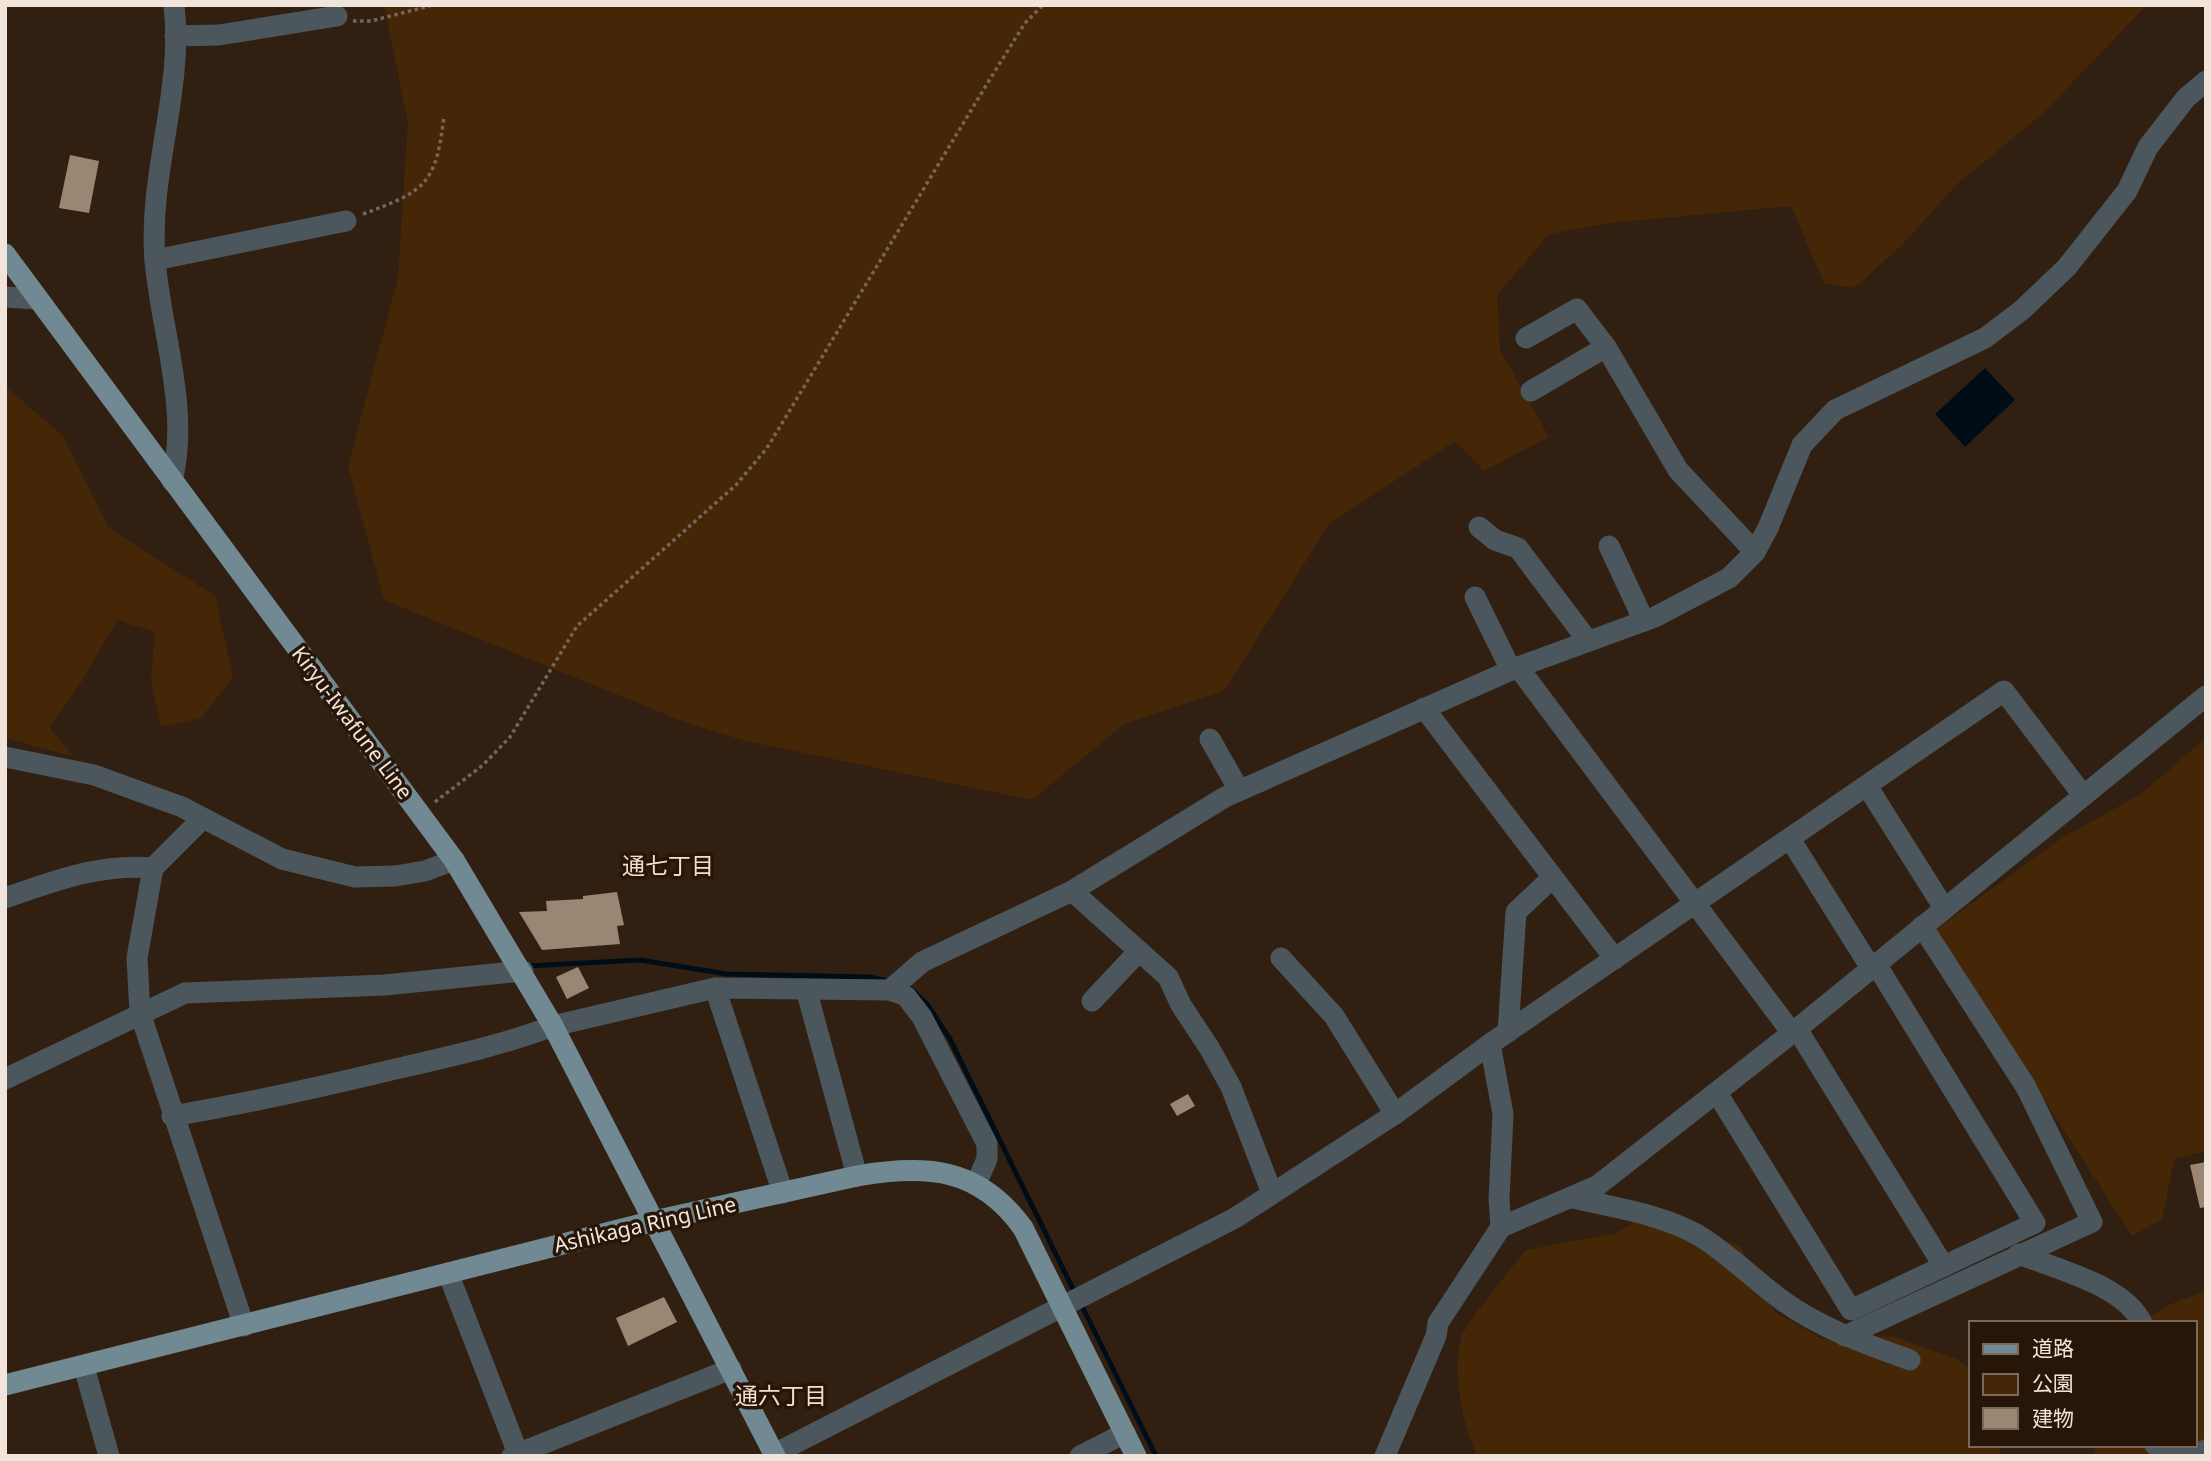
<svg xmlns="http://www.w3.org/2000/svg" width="2211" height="1461" viewBox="0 0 2211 1461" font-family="'Noto Sans','Noto Sans JP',sans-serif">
<rect width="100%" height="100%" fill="#312011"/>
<!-- green -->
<g fill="#452607">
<path d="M 384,5 L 2147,5 L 2042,114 L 1956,185 L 1903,244 L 1854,288 L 1824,283 L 1791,206 L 1611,223 L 1549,234 L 1497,295 L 1500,350 L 1549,437 L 1484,471 L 1455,441 L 1329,524 L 1225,690 L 1124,724 L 1032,800 L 746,741 L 687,723 L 384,600 L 348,466 L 398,278 L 408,123 Z"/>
<path d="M 5,386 L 63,436 L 109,528 L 215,596 L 233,677 L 201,718 L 161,727 L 151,681 L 155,632 L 117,620 L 80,684 L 49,727 L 74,757 L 5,738 Z"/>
<path d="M 2206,738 L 2206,1151 L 2174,1159 L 2162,1219 L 2132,1236 L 1935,930 L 2062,838 L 2141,794 Z"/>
<path d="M 1645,1216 L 1740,1246 L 1775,1312 L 1822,1339 L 1892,1336 L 1957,1359 L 1971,1371 L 1971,1445 L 1998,1445 L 2001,1456 L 1477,1456 C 1462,1420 1452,1378 1461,1338 C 1464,1325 1514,1265 1526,1250 L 1616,1233 Z"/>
<path d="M 2206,1291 L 2206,1456 L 2093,1456 L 2097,1445 L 2195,1445 L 2195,1323 L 2140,1323 L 2171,1304 Z"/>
</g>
<!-- water -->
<path fill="#000d16" d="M 1985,368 L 2015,400 L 1965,447 L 1935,414 Z"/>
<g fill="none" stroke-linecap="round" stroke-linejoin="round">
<!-- stream -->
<g stroke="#000d16" stroke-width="5">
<path d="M 527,966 L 640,960 L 727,974 L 870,977 L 887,981"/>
<path d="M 906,984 L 927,1004 L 950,1039 L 1075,1293"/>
<path d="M 1080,1302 L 1156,1456"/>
</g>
</g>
<!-- building -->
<g fill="#9b8674">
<path d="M 70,155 L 99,161 L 89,213 L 59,208 Z"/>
<path d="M 617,892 L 624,925 L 617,926 L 620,944 L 542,950 L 519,912 L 547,911 L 546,901 L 583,899 L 583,896 Z"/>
<path d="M 578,967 L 589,988 L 567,999 L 556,977 Z"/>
<path d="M 1188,1094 L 1195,1106 L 1177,1116 L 1170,1104 Z"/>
<path d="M 2206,1162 L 2206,1207 L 2200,1208 L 2190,1165 Z"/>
<path d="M 664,1297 L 677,1322 L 628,1346 L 616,1318 Z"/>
</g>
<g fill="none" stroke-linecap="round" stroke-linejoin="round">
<!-- path -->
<g stroke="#766659" stroke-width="3.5" stroke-dasharray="3.5 3.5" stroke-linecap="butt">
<path d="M 353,21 L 371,21 L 433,5"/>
<path d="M 363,214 C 425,191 436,185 444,116"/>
<path d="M 435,802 L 483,765 L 510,737 L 577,626 L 736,485 L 767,448 L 990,79 L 1025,23 L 1043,5"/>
</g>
<!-- minor -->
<g stroke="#4b575c" stroke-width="21">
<path d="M 175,36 L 219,35 L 337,16"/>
<path d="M 155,260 L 346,221"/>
<path d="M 5,297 L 38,299"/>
<path d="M 1526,338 L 1577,309 L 1606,347 L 1678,470 L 1755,552"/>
<path d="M 1531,391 L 1606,347"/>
<path d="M 172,481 C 190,409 161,332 155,260 C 148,174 184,90 174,5"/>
<path d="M 1479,527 L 1495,540 L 1518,548 L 1588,641"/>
<path d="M 1609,546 L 1644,621"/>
<path d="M 1475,597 L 1511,670"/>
<path d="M 1518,667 L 1792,1033"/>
<path d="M 1424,708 L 1615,959"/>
<path d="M 1210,739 L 1239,790"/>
<path d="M 5,757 L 94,775 L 182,807 L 282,859 L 355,877 L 395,876 L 425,871 L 454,860"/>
<path d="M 1867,786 L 1944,908"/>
<path d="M 202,819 L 153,868 L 137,958 L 140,1013 L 244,1326"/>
<path d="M 1790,839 L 1871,968"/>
<path d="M 1072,891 L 1168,977 L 1181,1005 L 1210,1049 L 1231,1087 L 1272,1193"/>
<path d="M 5,898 C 55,881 100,863 153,868"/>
<path d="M 1281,958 L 1334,1016 L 1395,1114"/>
<path d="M 715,988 L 783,1193"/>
<path d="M 806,989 L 857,1176"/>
<path d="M 890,990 L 922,962 L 1072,891 L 1225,797 L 1518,667 L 1655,617 L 1729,578 L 1755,552 L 1768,528 L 1802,445 L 1835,410 L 1985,338 L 2022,310 L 2067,267 L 2127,191 L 2148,147 L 2186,98 L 2206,81"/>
<path d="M 1092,1001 L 1139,951"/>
<path d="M 1797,1029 L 1943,1265"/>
<path d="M 1508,1032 L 1516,912 L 1552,878"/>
<path d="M 1490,1044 L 1503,1114 L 1499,1199 L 1501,1227"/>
<path d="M 5,1079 L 185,993 L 385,985 L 523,971"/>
<path d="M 1717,1093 L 1851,1310 L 2035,1223 L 1876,964"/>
<path d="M 172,1116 C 244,1104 316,1088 387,1071 C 443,1058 500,1046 553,1026 L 715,988 L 890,990 L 906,996 L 922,1017 L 987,1144 L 987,1159 L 976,1184"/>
<path d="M 1574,1198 C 1614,1208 1661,1214 1698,1235 C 1728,1253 1754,1280 1783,1301 C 1822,1329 1866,1344 1910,1360"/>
<path d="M 2019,1254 C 2056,1269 2124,1285 2142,1323"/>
<path d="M 448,1273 L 519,1456"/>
<path d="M 1845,1336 L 2092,1222 L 2026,1087 L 1922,926"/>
<path d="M 84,1367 L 109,1456"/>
<path d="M 2155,1445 C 2167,1458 2191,1455 2206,1450"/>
<path d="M 774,1454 L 1235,1218 L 1395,1114 L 1490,1044 L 2004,691 L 2082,794"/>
<path d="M 512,1456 L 731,1369"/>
<path d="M 1080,1456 L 1125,1433"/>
<path d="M 1385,1456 L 1436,1336 L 1438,1323 L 1501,1227 L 1597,1186 L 1792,1033 L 2206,696"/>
</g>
<!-- major -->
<g stroke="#718993" stroke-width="21">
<path d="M 5,254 L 454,860 L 553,1026 L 775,1456"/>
<path d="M 5,1385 L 654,1221 L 857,1176 C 926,1164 979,1167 1023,1228 L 1136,1456"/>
</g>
</g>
<g text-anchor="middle" stroke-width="7" stroke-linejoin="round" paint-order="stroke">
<!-- street labels -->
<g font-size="21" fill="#f1e5db" stroke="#271608">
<text transform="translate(352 723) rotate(53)" y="7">Kiryu-Iwafune Line</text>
<text transform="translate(645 1225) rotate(-13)" y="7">Ashikaga Ring Line</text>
</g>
<!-- neighbourhood labels -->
<g font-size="23" fill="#f5ddca" stroke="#271608">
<text x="668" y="874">通七丁目</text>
<text x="781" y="1404">通六丁目</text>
</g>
</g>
<!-- border -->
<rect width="2211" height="1461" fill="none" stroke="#f1e5db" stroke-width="14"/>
<!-- legend -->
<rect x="1969" y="1321" width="228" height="126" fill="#271608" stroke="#78695c" stroke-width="2"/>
<rect x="1983" y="1344" width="35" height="10" fill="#718993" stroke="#78695c" stroke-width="2"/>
<text x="2032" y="1356" font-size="21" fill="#f1e5db">道路</text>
<rect x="1983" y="1374" width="35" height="21" fill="#452607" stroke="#78695c" stroke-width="2"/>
<text x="2032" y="1391" font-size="21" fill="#f1e5db">公園</text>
<rect x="1983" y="1408" width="35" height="21" fill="#9b8674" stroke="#78695c" stroke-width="2"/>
<text x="2032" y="1426" font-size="21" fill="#f1e5db">建物</text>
</svg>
